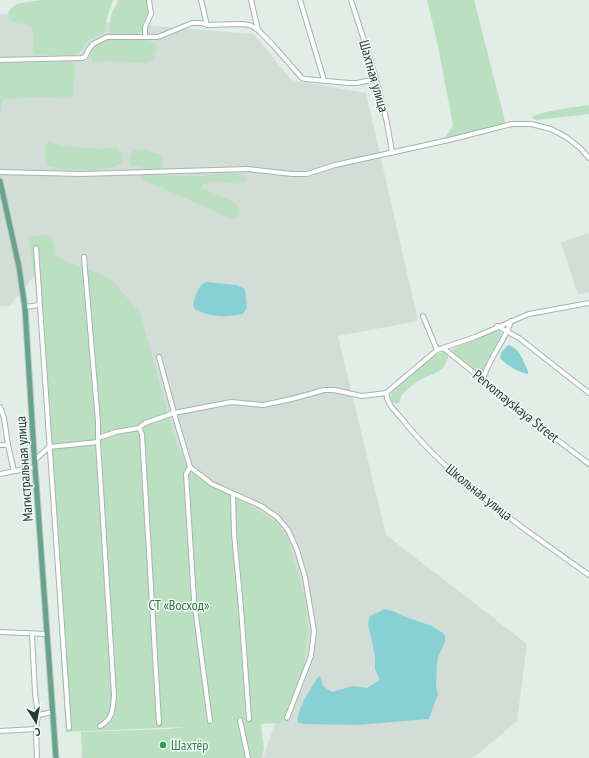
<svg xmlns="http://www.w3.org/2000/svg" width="589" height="758" viewBox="0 0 589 758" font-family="'PT Sans Narrow',sans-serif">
<rect width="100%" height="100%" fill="#e3ede7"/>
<!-- built -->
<g fill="#d1ddd6">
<path d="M 0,14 L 254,34 L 291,80 L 366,93 L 418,321 L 338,336 L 386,535 L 527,644 L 517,721 L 473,758 L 263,758 L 301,648 L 175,471 L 49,258 L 10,306 L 0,306 Z"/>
<path d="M 589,233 L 589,292 L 578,295 L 561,242 Z"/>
</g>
<!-- green -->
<g fill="#bbdfc1">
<path d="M 45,0 L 113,0 L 107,18 L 105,32 L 88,41 L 79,53 L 73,55 L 38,55 L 35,54 L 32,48 L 34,46 C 34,16 25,29 8,19 C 6,0 32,2 45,0 Z"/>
<path d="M 118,0 L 147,0 L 148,12 L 139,34 L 134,35 L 112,35 L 110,33 C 109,27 110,19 112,13 C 114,8 117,5 118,0 Z"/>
<path d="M 427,0 L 474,0 L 505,121 L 504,125 L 444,139 L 453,126 L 438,46 Z"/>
<path d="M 110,39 C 121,39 152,37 157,45 C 156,52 154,61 147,63 L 110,61 L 94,62 L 91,58 L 91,51 C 97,44 102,41 110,39 Z"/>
<path d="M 69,62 L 73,63 L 75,67 L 73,96 L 69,98 L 62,99 L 51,97 L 5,99 L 2,102 L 0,116 L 0,63 Z"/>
<path d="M 589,105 L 589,114 L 536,120 L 532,118 C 537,111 579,107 589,105 Z"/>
<path d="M 49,141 L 64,146 L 97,149 L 117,148 C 145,176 61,171 48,166 L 45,155 L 46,144 Z"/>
<path d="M 142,149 L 161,155 L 164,165 L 162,168 L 148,169 L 130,165 L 129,161 L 132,152 L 135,150 Z"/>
<path d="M 224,173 L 235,173 L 242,175 L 245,177 L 246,180 C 238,188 226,180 216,181 C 212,181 207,183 203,184 L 202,188 L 234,202 C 240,208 243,215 234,220 L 142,179 L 141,177 L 142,175 L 146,175 L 201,176 Z"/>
<path d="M 51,235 L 57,257 L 111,279 L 140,313 L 177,446 L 189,470 L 274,520 L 287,537 L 305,598 L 308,629 L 303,675 L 282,723 L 261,724 L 264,748 L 262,758 L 82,758 L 81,732 L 168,729 L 185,727 L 66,732 L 38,301 L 28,236 Z"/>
<path d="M 493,331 L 499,331 L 501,333 L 502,338 L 485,366 L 482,373 L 477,373 L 452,352 L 452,350 L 456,347 L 478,339 Z"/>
<path d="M 444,352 L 448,356 C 446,375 425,374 414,384 C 410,387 405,391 402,395 C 400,397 401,401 399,403 L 397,404 L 392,402 L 390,397 L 392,392 C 403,382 430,353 444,352 Z"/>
</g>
<!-- water -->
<g fill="#89d0d4">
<path d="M 206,282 L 236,285 L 245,289 L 247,307 L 243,314 C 227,317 210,318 195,309 L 193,306 C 195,298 197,286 206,282 Z"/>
<path d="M 508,345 C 519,347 524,362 528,371 L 528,374 C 519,373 506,365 500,358 L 501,353 Z"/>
<path d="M 385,609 L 393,611 L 403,616 L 432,626 L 443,633 L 445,637 L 445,642 L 438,657 L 437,665 L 436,686 L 438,694 L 429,719 L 356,725 L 305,724 L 298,723 C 296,710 311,688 318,677 L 320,676 L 323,686 L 332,692 L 352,686 L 367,688 L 380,680 L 375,669 L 375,655 L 368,624 L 370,616 Z"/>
</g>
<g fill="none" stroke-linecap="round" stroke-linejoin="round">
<!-- minor casing -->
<g stroke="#a5b5ae" stroke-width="6">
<g id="minor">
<path d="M 201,0 L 207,25"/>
<path d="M 251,0 L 258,30"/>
<path d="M 300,0 L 324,80"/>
<path d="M 351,0 C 367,50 385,100 392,153"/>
<path d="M 145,37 L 145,27 L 151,14 L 149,0"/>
<path d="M 0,60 L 82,58 L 85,57 L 89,49 L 93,44 L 107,37 L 158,37 L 192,23 L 202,23 L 207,25 L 240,24 L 250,25 L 258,30 L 272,44 L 302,78 L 305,79 L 349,83 L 357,83 L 376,79"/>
<path d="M 0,172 L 81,174 L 248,169 L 292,174 L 307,174 L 335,165 L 449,140 L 512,124 L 531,124 L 551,129 L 566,137 L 580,148 L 589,158"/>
<path d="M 36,248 L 69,728"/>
<path d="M 84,257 L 98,422 L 98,442 L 114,695 C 113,709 113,719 100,726"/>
<path d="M 25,307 L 39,305"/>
<path d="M 423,316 L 437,350"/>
<path d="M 497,326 L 519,338 L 589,393"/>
<path d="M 443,348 L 482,379 L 505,400 L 589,464"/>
<path d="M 159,357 L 174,413 L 190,467 L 212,484 L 261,506 L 277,517 L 288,530 L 297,550 L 305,577 L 314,631 L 311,656 L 287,718"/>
<path d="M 483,380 C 488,358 505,342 511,321"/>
<path d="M 386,393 C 387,404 395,411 402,419 C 451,481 525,529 589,575"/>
<path d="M 0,407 L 4,418 L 8,445 L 14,471"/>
<path d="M 139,428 L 142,434 L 159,723"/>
<path d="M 98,438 L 116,432 L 139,428 L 145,423 L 174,413 L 231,402 L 263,405 L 292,399 L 324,390 L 334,390 L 362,396 L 386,393 L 437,350 L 475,337 L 529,314 L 589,303"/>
<path d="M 0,445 L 8,445"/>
<path d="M 35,460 L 49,447 L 98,442"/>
<path d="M 190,467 L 186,474 L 194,600 L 210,721"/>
<path d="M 0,474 L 35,467"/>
<path d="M 233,494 L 234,534 L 241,608 L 249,719"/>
<path d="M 0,632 L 47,634"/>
<path d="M 32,634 L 35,693 L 38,715 L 36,729 L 37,758"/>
<path d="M 38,715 L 53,712"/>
<path d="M 240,720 L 248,758"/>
<path d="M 0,731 L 36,729"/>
</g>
</g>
<!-- major casing -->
<g stroke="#c1c9c6" stroke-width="7">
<path id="major" d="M 0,181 L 19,267 L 25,308 L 34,453 L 56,758"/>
</g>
<!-- minor -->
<use href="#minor" stroke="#fff" stroke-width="4"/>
<!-- major -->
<use href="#major" stroke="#66a48e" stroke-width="5"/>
</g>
<!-- markers -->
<circle fill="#2e9e5b" stroke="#f3f9f6" stroke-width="1.5" cx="163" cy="745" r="4"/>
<g text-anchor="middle" stroke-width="3" stroke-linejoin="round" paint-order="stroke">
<!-- street labels -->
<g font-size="14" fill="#223f34" stroke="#f3f9f6">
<text transform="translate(374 76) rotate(74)" y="5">Шахтная улица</text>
<text transform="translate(516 406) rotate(39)" y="5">Pervomayskaya Street</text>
<text transform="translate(24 469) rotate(-94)" y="5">Магистральная улица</text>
<text transform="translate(479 492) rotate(39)" y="5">Школьная улица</text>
</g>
<!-- park labels -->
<g font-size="14" fill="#2a7740" stroke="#f3f9f6">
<text x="179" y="610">СТ «Восход»</text>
</g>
<!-- leisure labels -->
<g font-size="14" fill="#27864d" stroke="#f3f9f6" text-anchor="start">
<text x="171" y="750">Шахтёр</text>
</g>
</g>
<!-- north arrow -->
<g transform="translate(36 722) rotate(169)" stroke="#f3f9f6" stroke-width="3" paint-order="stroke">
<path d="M0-3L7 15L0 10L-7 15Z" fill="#223f34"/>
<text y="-6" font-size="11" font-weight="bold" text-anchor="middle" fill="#223f34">С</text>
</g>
</svg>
